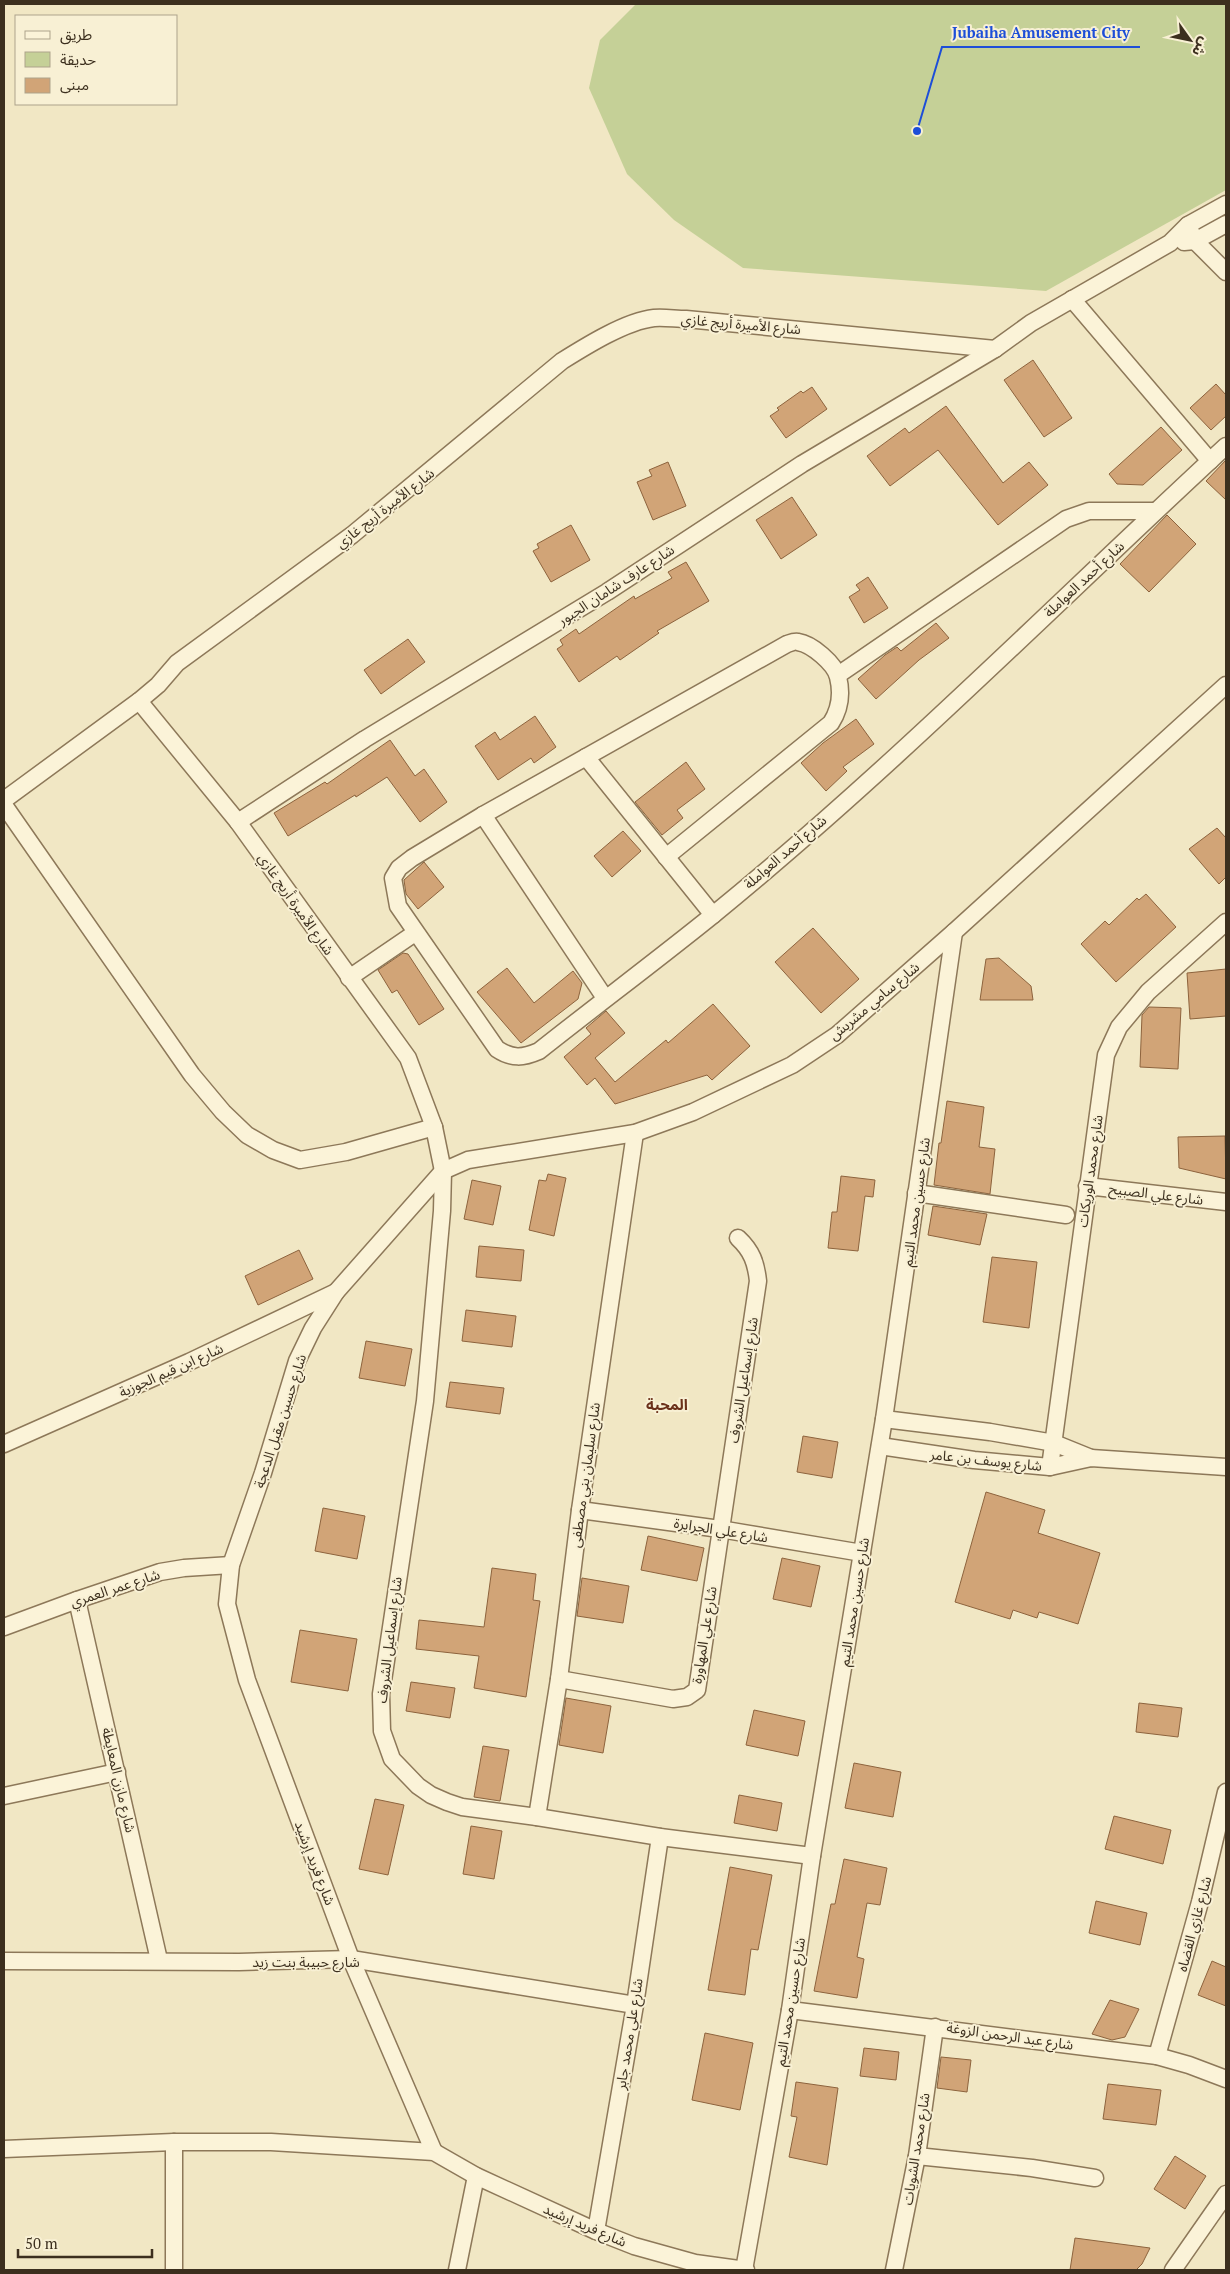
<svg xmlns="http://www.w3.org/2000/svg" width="1230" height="2274" viewBox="0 0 1230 2274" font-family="'PT Serif','Noto Sans Arabic',serif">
<rect width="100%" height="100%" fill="#f1e7c4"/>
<!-- green -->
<path fill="#c5d097" d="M 636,4 L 1226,4 L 1226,190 L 1046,291 L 743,268 L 674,220 L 627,174 L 589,88 L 600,40 Z"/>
<!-- building -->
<g fill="#d1a477" stroke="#8d633d">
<path d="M 1033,360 L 1072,418 L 1044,437 L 1004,380 Z"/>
<path d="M 1216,384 L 1226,395 L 1226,416 L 1211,430 L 1190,408 Z"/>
<path d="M 812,387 L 827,409 L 786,438 L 770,416 L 779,410 L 777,408 L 801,391 L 803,393 Z"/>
<path d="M 946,406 L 1003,483 L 1029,462 L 1048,485 L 998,525 L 938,450 L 890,486 L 867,456 L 905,428 L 909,433 Z"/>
<path d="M 1161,427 L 1182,450 L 1143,485 L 1117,484 L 1109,474 Z"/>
<path d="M 1226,460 L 1226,500 L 1206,481 Z"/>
<path d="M 668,462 L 686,506 L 653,520 L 637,482 L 652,476 L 649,470 Z"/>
<path d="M 792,497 L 817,535 L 781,559 L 756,520 Z"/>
<path d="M 1167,515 L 1196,544 L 1149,592 L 1120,564 Z"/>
<path d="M 571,525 L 590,560 L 551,582 L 533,551 L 539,548 L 537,544 Z"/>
<path d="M 686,562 L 709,601 L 657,631 L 659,633 L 620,660 L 617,656 L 579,682 L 557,649 L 563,645 L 560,640 L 576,629 L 579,634 L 634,596 L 635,599 L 672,578 L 668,572 Z"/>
<path d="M 868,577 L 888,608 L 864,623 L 849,597 L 860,590 L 856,585 Z"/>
<path d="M 936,623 L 949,638 L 919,660 L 876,699 L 858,679 L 885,655 L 897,647 L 901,651 Z"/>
<path d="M 408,639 L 425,662 L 381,694 L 364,670 Z"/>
<path d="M 535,716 L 556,747 L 534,763 L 531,758 L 498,780 L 475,746 L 495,732 L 500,740 Z"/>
<path d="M 856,719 L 874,744 L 843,767 L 847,771 L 826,791 L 801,763 L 823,743 Z"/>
<path d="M 390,740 L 415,776 L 424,769 L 447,802 L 420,822 L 387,777 L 356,797 L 355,795 L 288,836 L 274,813 L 325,782 L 327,784 Z"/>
<path d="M 686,762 L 705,789 L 677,810 L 683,818 L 662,835 L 635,802 Z"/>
<path d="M 1217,828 L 1226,838 L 1226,877 L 1219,884 L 1189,849 Z"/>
<path d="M 623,831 L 641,851 L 612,877 L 594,856 Z"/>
<path d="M 424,862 L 444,887 L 418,909 L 406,894 L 404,880 Z"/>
<path d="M 1146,894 L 1176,927 L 1116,982 L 1081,944 L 1105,921 L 1109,925 L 1137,898 L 1139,900 Z"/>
<path d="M 813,928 L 859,979 L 821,1013 L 775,962 Z"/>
<path d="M 403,953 L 408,954 L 444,1009 L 419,1025 L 397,990 L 392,993 L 378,970 Z"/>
<path d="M 999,958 L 1031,986 L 1033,1000 L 980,1000 L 986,959 Z"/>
<path d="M 507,968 L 534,1003 L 573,971 L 582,983 L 578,999 L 521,1043 L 477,992 Z"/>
<path d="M 1226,969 L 1226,1016 L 1190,1019 L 1187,973 Z"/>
<path d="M 713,1004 L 750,1046 L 712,1080 L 707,1075 L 615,1104 L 595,1078 L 587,1085 L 564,1057 L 591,1034 L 586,1028 L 606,1011 L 625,1033 L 595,1058 L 615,1082 L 666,1040 L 668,1043 Z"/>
<path d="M 1149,1007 L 1181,1008 L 1178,1069 L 1140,1067 L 1142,1015 Z"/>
<path d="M 947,1101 L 984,1107 L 979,1147 L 995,1149 L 990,1194 L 934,1185 L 939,1143 L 941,1143 Z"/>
<path d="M 1225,1136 L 1226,1179 L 1179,1168 L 1178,1137 Z"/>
<path d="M 548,1174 L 566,1178 L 554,1236 L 529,1230 L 539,1180 L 546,1181 Z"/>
<path d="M 841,1176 L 875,1180 L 873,1197 L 865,1196 L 858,1251 L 828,1248 L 832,1212 L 837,1212 Z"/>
<path d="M 472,1180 L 501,1186 L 493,1225 L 464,1219 Z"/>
<path d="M 933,1206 L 987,1214 L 980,1245 L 928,1235 Z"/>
<path d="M 479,1246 L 524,1250 L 521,1281 L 476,1277 Z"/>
<path d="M 299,1250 L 313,1279 L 258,1305 L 245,1276 Z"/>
<path d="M 992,1257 L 1037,1262 L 1029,1328 L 983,1322 Z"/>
<path d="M 466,1310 L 516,1316 L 512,1347 L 462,1341 Z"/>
<path d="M 366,1341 L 412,1349 L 405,1386 L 359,1378 Z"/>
<path d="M 450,1382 L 504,1388 L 500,1414 L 446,1407 Z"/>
<path d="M 803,1436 L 838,1442 L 832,1478 L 797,1472 Z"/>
<path d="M 986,1492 L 1045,1510 L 1038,1533 L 1100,1553 L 1078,1624 L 1039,1612 L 1037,1618 L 1013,1610 L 1010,1619 L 955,1602 Z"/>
<path d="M 323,1508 L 365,1516 L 357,1559 L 315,1551 Z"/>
<path d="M 648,1536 L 704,1548 L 697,1581 L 641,1570 Z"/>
<path d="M 782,1558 L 820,1566 L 811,1607 L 773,1599 Z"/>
<path d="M 492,1568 L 536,1574 L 533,1600 L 540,1601 L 526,1697 L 474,1688 L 479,1656 L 416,1649 L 419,1620 L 484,1627 Z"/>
<path d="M 582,1578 L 629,1586 L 623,1623 L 577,1616 Z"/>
<path d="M 300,1630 L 357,1639 L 348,1691 L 291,1682 Z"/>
<path d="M 411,1682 L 455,1688 L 450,1718 L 406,1711 Z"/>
<path d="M 566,1698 L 611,1706 L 603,1753 L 559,1745 Z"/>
<path d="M 1139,1703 L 1182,1708 L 1178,1737 L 1136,1732 Z"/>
<path d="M 754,1710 L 805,1721 L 798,1756 L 746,1745 Z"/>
<path d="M 483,1746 L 509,1750 L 500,1801 L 474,1797 Z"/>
<path d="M 854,1763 L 901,1772 L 893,1817 L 845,1808 Z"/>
<path d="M 739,1795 L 782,1803 L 777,1831 L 734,1823 Z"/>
<path d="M 375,1799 L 404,1805 L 388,1875 L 359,1869 Z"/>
<path d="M 1114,1816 L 1171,1830 L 1163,1864 L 1105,1849 Z"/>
<path d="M 471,1826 L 502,1831 L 494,1879 L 463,1874 Z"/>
<path d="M 844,1859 L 887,1868 L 880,1905 L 867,1903 L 857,1957 L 864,1959 L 857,1998 L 814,1991 L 831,1904 L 835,1904 Z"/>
<path d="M 730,1867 L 772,1875 L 758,1950 L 751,1949 L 745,1995 L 708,1990 Z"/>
<path d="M 1096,1901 L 1147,1913 L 1140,1945 L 1089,1933 Z"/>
<path d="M 1212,1961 L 1226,1967 L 1226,2006 L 1198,1995 Z"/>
<path d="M 1110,2000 L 1139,2009 L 1125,2037 L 1112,2040 L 1092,2034 Z"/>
<path d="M 705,2033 L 753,2043 L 740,2110 L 692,2100 Z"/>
<path d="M 864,2048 L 899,2052 L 896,2080 L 860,2076 Z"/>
<path d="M 941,2057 L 971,2060 L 967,2092 L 937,2088 Z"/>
<path d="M 796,2082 L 838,2088 L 827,2165 L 789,2157 L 797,2117 L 791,2116 Z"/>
<path d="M 1108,2084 L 1161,2090 L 1156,2125 L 1103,2119 Z"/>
<path d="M 1175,2156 L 1206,2176 L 1185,2209 L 1154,2189 Z"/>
<path d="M 1075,2238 L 1150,2248 L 1142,2264 L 1136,2270 L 1070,2270 Z"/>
</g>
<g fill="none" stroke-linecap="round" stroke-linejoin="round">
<!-- minor casing -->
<g stroke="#8d7859" stroke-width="19">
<g id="minor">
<path d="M 1188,225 L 1195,241 L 1226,272"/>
<path d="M 1184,242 L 1195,241 L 1226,224"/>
<path d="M 1072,299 L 1210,461"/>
<path d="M 838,675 L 1066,519 L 1089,511 L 1156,511"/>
<path d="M 586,757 L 713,915"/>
<path d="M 4,800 L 139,701"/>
<path d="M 4,805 L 192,1075 L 223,1112 L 247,1135 L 273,1150 L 300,1160 L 346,1152 L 434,1127"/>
<path d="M 483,815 L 605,998"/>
<path d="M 238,822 L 365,739 L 607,592 L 802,464 L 995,349 L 1031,323 L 1170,243 L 1188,225 L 1226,204"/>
<path d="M 666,857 L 831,723 C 840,709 842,693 838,677 C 835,664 812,644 798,642 C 795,641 790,643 787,644 L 483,815 L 412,858 L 399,868 L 393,878 L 398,906 L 497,1049 C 512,1059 523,1058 539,1051 C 597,1005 656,961 713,915 C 893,768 1056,603 1226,446"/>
<path d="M 349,978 L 415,933"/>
<path d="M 1087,1186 L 1226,1202"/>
<path d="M 916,1193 L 1066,1215"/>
<path d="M 884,1419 L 990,1432 L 1054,1443 L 1091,1458"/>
<path d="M 4,1444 L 189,1362 L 336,1292"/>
<path d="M 880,1446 L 974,1460 L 1050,1467 L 1091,1458 L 1226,1467"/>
<path d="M 1050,1467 L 1106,1055 L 1119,1027 L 1148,992 L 1226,922"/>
<path d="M 580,1510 L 720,1529 L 862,1553"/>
<path d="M 77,1600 L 159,1960"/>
<path d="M 4,1627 L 77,1600 L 160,1572 L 184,1568 L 231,1565"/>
<path d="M 559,1679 L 673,1699 L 687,1697 L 697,1690 L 758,1281 C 756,1263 752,1251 738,1238"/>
<path d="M 4,1796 L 117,1772"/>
<path d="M 537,1817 L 559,1679 L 580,1510 L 635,1133"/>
<path d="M 812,1856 L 660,1837 L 537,1817 L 462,1807 L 447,1802 L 431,1795 L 418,1786 L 392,1759 L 382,1731 L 381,1694 L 425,1401 L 442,1211 L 443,1171 L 434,1127 L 408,1058 L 238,822 L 139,701 L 158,685 L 177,663 L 352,535 L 562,361 C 586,346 626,321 654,318 C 664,317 676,319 686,319 L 995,349"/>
<path d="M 4,1961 L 239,1962 L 351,1959 L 635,2005"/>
<path d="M 790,2010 L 1157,2056 L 1189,2065 L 1226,2079"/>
<path d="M 1157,2056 L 1200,1902 L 1226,1792"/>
<path d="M 4,2149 L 174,2142 L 271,2142 L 434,2152 L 476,2176 L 596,2231 L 634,2246 L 695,2263 L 746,2270"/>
<path d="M 434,2152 L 351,1959 L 247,1680 L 227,1604 L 231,1565 L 263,1473 L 297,1361 L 313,1328 L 336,1292 L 443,1171 L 468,1160 L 635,1133 L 693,1112 L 792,1065 L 837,1035 L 954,932 L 1226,685"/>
<path d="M 917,2156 L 1032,2168 L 1095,2178"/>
<path d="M 596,2231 L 635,2005 L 660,1837"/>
<path d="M 174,2270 L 174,2142"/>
<path d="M 457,2270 L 476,2176"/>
<path d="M 744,2270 L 790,2010 L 812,1856 L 884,1419 L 954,932"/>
<path d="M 894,2270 L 917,2156 L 935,2027"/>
<path d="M 1173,2270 L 1226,2194"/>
</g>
</g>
<!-- minor -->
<use href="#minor" stroke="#fbf3d8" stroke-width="16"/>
</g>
<g text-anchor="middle" stroke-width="4" stroke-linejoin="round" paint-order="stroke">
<!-- street labels -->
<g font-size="14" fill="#3c2f1e" stroke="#f8f0d4">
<text transform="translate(741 324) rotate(5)" y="5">شارع الأميرة أريج غازي</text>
<text transform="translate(385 508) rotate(-38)" y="5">شارع الأميرة أريج غازي</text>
<text transform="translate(1084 579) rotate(-43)" y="5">شارع أحمد العواملة</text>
<text transform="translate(616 585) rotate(-33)" y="5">شارع عارف شامان الجبور</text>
<text transform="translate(785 852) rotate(-41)" y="5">شارع أحمد العواملة</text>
<text transform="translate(296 904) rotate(55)" y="5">شارع الأميرة أريج غازي</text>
<text transform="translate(874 1001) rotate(-40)" y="5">شارع سامي مشربش</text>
<text transform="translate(1090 1171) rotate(-82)" y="5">شارع محمد الوريكات</text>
<text transform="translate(1156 1194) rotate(7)" y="5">شارع علي الصبيح</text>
<text transform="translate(916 1202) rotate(-82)" y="5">شارع حسين محمد التيم</text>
<text transform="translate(171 1370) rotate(-24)" y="5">شارع ابن قيم الجوزية</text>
<text transform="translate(743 1380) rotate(-81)" y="5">شارع إسماعيل الشروف</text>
<text transform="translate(280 1421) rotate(-72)" y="5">شارع حسين مقبل الدعجة</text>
<text transform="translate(986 1460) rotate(6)" y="5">شارع يوسف بن عامر</text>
<text transform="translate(585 1475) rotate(-82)" y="5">شارع سليمان بني مصطفى</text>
<text transform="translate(721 1530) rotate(9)" y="5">شارع علي الجرايرة</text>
<text transform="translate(115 1588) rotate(-18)" y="5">شارع عمر العمري</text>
<text transform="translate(854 1602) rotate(-81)" y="5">شارع حسين محمد التيم</text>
<text transform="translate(704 1635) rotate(-81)" y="5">شارع علي المهاورة</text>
<text transform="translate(389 1640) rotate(-83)" y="5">شارع إسماعيل الشروف</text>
<text transform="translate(119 1780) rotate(77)" y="5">شارع مازن المعايطة</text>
<text transform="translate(315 1863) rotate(69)" y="5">شارع فريد إرشيد</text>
<text transform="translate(1194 1924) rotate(-75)" y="5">شارع غازي القضاه</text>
<text x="306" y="1967">شارع حبيبة بنت زيد</text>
<text transform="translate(790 2002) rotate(-81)" y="5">شارع حسين محمد التيم</text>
<text transform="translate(629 2034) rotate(-81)" y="5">شارع علي محمد جابر</text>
<text transform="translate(1010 2036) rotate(8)" y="5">شارع عبد الرحمن الزوغة</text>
<text transform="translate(916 2149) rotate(-81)" y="5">شارع محمد الشويات</text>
<text transform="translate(585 2225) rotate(23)" y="5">شارع فريد إرشيد</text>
</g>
<!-- neighbourhood labels -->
<g font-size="15" font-weight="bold" fill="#6b311a" stroke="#f8f0d4">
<text x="667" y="1410">المحبة</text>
</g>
</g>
<!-- callouts -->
<path fill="none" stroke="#1d4ed8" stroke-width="2" d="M917 131L942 47H1140"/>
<circle fill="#1d4ed8" stroke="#f8f0d4" stroke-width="2" cx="917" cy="131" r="5"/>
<g font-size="15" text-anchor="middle" font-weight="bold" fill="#1d4ed8" stroke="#f8f0d4" stroke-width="4" stroke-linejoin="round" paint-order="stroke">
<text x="1041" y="38">Jubaiha Amusement City</text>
</g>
<!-- border -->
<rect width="1230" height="2274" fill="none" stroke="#3c2f1e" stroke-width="10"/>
<!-- legend -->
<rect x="15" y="15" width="162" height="90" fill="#f8f0d4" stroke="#ada38b"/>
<rect x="25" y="31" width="25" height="8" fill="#fbf3d8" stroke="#ada38b"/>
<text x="60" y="40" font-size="15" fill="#3c2f1e">طريق</text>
<rect x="25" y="52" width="25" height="15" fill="#c5d097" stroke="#ada38b"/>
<text x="60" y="65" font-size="15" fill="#3c2f1e">حديقة</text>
<rect x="25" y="78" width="25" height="15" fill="#d1a477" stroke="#ada38b"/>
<text x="60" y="90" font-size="15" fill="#3c2f1e">مبنى</text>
<!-- north arrow -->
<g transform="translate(1190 40) rotate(123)" stroke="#f8f0d4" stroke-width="4" paint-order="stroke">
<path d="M0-4L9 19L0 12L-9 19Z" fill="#3c2f1e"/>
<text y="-8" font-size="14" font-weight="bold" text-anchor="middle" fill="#3c2f1e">ش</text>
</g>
<!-- scale -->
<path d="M18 2249v8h134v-8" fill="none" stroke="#3c2f1e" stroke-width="2.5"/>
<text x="25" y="2249" font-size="15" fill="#3c2f1e" stroke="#f8f0d4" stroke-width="4" paint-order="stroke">50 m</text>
</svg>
